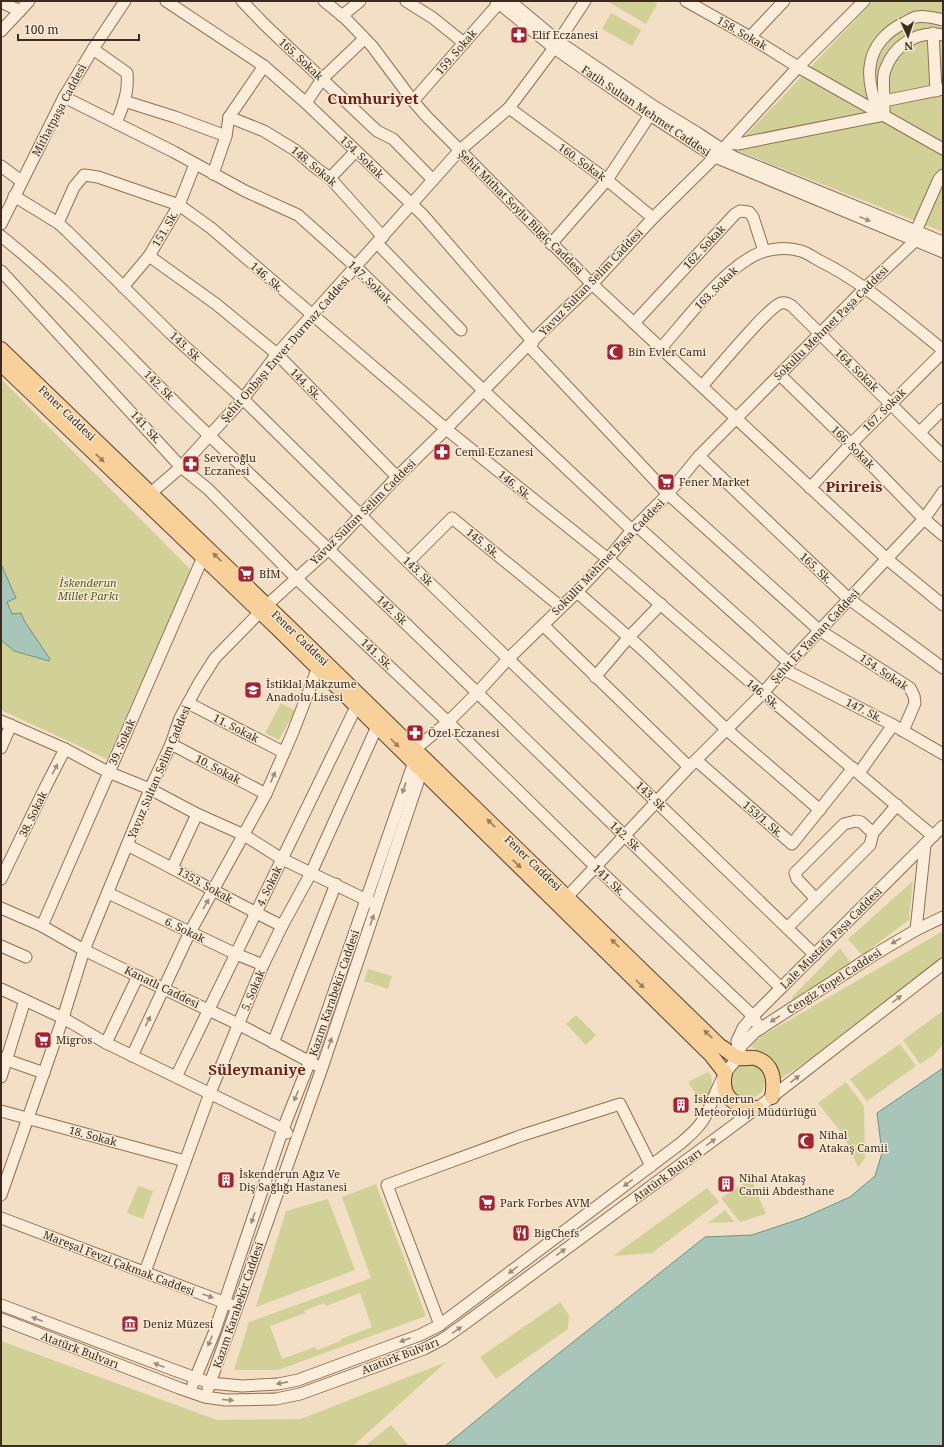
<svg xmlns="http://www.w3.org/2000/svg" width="944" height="1447" viewBox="0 0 944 1447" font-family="'Noto Serif',serif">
<rect width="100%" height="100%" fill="#f2dfc5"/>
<!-- green -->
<g fill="#d1d197" fill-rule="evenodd">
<path d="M 607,1 L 652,1 L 657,4 L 646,24 Z"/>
<path d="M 873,1 L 943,1 L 943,232 L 733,149 Z"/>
<path d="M 611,13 L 641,30 L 632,46 L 602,29 Z"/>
<path d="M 1,379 L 191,570 L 107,759 L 1,710 Z"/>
<path d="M 281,703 L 295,711 L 279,740 L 265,733 Z"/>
<path d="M 913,881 L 909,920 L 862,955 L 848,939 Z"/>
<path d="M 943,931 L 943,959 L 815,1056 L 777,1081 L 771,1061 L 748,1044 Z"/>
<path d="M 840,948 L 850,962 L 792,1000 L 793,996 Z"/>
<path d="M 368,969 L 392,976 L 388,989 L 364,981 Z"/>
<path d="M 943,1011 L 943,1044 L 934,1055 L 920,1064 L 903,1040 Z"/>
<path d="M 576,1015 L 596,1035 L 586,1045 L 566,1024 Z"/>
<path d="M 900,1044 L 916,1066 L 867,1101 L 850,1079 Z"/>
<circle cx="747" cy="1081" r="18"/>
<path d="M 708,1072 L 711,1075 C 713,1087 711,1097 704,1108 L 688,1082 Z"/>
<path d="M 846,1082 L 864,1106 L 865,1158 L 858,1167 L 844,1136 L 818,1103 Z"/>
<path d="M 751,1179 L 766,1214 L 740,1222 L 721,1198 Z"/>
<path d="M 376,1184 L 426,1316 L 278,1370 L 234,1370 L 249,1322 L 371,1278 L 342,1197 ZM 360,1293 L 372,1327 L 341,1339 L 341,1341 L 317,1350 L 315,1347 L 282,1359 L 270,1326 L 305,1313 L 304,1311 L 324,1303 L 326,1306 Z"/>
<path d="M 138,1186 L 153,1191 L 143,1219 L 127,1213 Z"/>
<path d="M 707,1188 L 719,1202 L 652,1253 L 613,1256 Z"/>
<path d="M 328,1199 L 355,1270 L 256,1307 L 286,1211 Z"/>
<path d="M 725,1210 L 734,1222 L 708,1223 Z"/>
<path d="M 560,1302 L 569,1315 L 568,1329 L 496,1379 L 480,1357 Z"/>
<path d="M 1,1341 L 217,1420 L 301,1419 L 446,1362 L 353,1446 L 1,1446 Z"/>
<path d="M 391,1425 L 409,1446 L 365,1446 Z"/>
</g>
<!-- water -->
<g fill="#a7c5b9" stroke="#6c9486">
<path d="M 1,564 L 16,598 L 7,602 L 12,614 L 21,613 L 25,622 L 50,659 L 49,661 L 14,651 L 1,640 Z"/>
<path d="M 943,1068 L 943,1446 L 445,1446 L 534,1373 L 705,1237 L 752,1235 L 803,1218 L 850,1197 L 875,1176 L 882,1153 L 877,1113 Z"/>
</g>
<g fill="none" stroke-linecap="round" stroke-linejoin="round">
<!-- minor casing -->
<g stroke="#8f6f59" stroke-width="13">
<g id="minor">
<path d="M 166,1 L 264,66 L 306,103 L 423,215 L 533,342"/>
<path d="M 242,1 L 265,25 L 377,131 L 393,139 L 433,180"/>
<path d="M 324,1 L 345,18 L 372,46 L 413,101 L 427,117 L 592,284 L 887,559 L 943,605"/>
<path d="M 406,1 L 433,18 L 464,43"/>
<path d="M 496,1 L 554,48 L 650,115 L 715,157 L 943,252"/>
<path d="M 510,1 L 558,41 L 655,107 L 699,134 L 734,157 L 943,242"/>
<path d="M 686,1 L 750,37 L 798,67 L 943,149"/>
<path d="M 1,2 L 20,11"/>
<path d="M 342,16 L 360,1"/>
<path d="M 1,31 L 29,1"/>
<path d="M 933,33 L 936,91"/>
<path d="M 750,37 L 784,1"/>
<path d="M 93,49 L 127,73 C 129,91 123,107 116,123"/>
<path d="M 64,97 L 174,152 L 245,191 L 298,215 L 356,267 L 484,391 L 632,530"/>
<path d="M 124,101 L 175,117 L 226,136"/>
<path d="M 413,101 L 499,3"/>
<path d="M 884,101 C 884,91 882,78 885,70 C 894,45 917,30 943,35"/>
<path d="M 306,103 L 322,79 L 364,39"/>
<path d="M 509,108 L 607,180 L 653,218"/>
<path d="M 878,112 C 873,98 868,82 870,67 C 872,46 887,31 904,23 C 908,21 912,18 916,17 C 925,15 934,18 943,20"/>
<path d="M 229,117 L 264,131 L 295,150 L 316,168 L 330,178 L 383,237"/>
<path d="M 729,143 L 738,144 L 884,115 L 884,101 L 943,89"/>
<path d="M 1,166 L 21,181"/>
<path d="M 213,174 L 226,136 L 229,117 L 264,66"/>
<path d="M 330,178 L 355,152"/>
<path d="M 14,196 L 58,223 L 67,231 L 170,333 L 243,399 L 408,562 L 815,955"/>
<path d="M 58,223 L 74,187 L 84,175 L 98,177 L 179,205 L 211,228 L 446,429 L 608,559 L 763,693 L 933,836"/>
<path d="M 1,224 L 64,97 L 93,49 L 125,1"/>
<path d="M 916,231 L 939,179 L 943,175"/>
<path d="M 1,236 C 78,297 141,372 213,439 C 404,620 592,804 781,988"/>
<path d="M 377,243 L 461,330"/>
<path d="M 551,244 L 607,180 L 650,115"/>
<path d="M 149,256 L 216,304 L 277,354 L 397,477"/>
<path d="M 1,271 L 181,467 L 208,489 L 296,578 L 448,722 L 596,867 L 753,1016 L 760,1029"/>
<path d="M 123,287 L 149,256 L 179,205 L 195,164"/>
<path d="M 634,323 L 735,214 L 740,211 L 749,212 L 753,217 L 764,251"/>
<path d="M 528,345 L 668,494 L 819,630 L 910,688 L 914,696 L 915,703 L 903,731"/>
<path d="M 661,348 C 686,320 717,278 748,259 C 763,249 784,246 801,251 C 808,253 814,258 820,261 C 865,283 904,319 943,350"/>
<path d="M 780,375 L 851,444 L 924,519 L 943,535"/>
<path d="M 702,386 C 715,372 768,307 781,303 C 785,302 789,304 792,306 L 943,456"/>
<path d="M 920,432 L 943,409"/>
<path d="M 699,456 L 849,599 L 943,668"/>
<path d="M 810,488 L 851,444 L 943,352"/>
<path d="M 151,493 L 181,467 L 209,436 L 243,399 L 277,354 L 459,151 L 509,108 L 554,48 L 585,1"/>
<path d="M 637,526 L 789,663"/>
<path d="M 408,562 L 452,518 L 561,607"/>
<path d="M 577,592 L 641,648 L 726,729 L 820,810"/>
<path d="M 543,625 L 689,767"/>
<path d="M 783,669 L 893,725 L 943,754"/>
<path d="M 595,677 L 629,637 L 661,604"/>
<path d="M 188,703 L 283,752"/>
<path d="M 1,721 L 65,749 L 108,772 L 150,789 L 197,814 L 244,835 L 282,859 L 373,903"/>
<path d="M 171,744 L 266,794"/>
<path d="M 1,748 L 11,725"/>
<path d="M 409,754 L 448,722 L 478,692 L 508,659 L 577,592 L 608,559 L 632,530 L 668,494 L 699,456 L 865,288 L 915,241 L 920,233"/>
<path d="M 696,760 L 792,844 L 853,768"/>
<path d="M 859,773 L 893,725"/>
<path d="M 127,845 C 179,871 230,900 282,926"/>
<path d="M 172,868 L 197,814"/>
<path d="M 1,879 L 45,788 L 65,749"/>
<path d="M 108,893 L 236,954 L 263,965"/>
<path d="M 567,897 L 689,767 L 763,693 L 789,663 L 924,519 L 943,492"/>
<path d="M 816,899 L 797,879 L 795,873 L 844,824 L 856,821 L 861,822 L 873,833"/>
<path d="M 1,908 L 42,926 L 84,950 L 164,989 L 238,1024 L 316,1065"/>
<path d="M 42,926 L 203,557"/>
<path d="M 787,928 L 870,845 L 873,833 L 897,805"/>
<path d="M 916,930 L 925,845"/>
<path d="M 1,946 L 26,957"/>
<path d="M 1,989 L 63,1018 L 106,1043 L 283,1129 L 287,1133"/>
<path d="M 106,1043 L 138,976"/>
<path d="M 273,1043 L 336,884"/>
<path d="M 739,1055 L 741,1046 L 755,1032 L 872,956 L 916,930 L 943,917"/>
<path d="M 132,1056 L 190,932 L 266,794 L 293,732 L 320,662"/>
<path d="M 1,1058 L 44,1073"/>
<path d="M 739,1058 L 737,1041 L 743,1028 L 753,1016 L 943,826"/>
<path d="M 1,1077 L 25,1000"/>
<path d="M 176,1077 L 356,707 L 358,699"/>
<path d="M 1,1111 L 185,1161"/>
<path d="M 1,1195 L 63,1018 L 84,950 L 150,789 L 171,744 L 180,718 L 199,683 L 215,658 L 267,605 L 329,549 L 397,477 L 446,429 L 528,345 L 592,284 L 653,218 L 723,149 L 798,67 L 864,1"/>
<path d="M 1,1218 L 231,1305"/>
<path d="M 145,1272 L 210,1093 L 263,965 L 282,926 L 311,873 L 380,720"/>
<path d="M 1,1305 L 174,1370 L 210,1383 L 242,1386 L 278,1384 L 298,1380 L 420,1335 L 438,1326 L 457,1312 L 681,1143 C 691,1134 700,1127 706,1115 C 716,1095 721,1072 739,1058"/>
<path d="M 1,1319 L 179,1388 L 205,1397 L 226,1400 L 276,1399 L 300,1394 L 424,1349 L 443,1339 L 463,1325 L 764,1103 L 943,964"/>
<path d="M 440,1325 L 387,1185 L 523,1135 L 620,1104 L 651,1166"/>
<path d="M 193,1384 L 214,1333 L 283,1129 L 310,1061 L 416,756"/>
<path d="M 208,1389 L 322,1068 L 424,764"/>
</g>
</g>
<!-- major casing -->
<g stroke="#5c3e2d" stroke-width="16">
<g id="major">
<path d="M 1,349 L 286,624 L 720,1046 C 726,1049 733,1057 739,1058 C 745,1059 750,1057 755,1058 C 774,1063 775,1081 772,1097"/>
<path d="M 1,364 L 278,629 L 711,1055 L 725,1073 C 720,1097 734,1107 757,1108"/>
</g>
</g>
<!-- minor -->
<use href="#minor" stroke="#fbedd9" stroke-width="11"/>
<!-- major -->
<use href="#major" stroke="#f7d09a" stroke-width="14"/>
</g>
<!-- one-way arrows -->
<defs><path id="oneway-solid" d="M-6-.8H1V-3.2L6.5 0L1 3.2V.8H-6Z"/></defs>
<g fill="#9c8c7c">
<use href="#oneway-solid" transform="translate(865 219) rotate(22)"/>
<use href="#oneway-solid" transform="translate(55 769) rotate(-63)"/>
<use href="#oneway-solid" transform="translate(273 777) rotate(-67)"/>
<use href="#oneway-solid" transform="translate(404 788) rotate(109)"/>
<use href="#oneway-solid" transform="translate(206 904) rotate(-60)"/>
<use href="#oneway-solid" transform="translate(372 920) rotate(-71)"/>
<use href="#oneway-solid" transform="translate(896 941) rotate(149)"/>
<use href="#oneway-solid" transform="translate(897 999) rotate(-38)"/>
<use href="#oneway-solid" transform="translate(775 1019) rotate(147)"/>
<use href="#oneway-solid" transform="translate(148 1021) rotate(-64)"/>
<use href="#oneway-solid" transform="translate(330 1043) rotate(-71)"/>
<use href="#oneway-solid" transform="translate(795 1079) rotate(-38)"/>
<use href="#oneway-solid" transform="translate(296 1096) rotate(112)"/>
<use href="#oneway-solid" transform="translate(711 1142) rotate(-36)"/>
<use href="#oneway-solid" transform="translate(628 1183) rotate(143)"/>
<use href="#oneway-solid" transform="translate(253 1218) rotate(109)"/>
<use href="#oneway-solid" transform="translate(561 1252) rotate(-36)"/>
<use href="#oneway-solid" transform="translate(513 1270) rotate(143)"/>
<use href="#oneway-solid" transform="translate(208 1296) rotate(20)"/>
<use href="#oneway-solid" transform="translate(37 1319) rotate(-159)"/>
<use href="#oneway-solid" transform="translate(457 1330) rotate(-35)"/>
<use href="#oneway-solid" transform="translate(405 1340) rotate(160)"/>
<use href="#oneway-solid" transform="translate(210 1341) rotate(112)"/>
<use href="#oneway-solid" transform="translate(159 1365) rotate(-159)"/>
<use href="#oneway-solid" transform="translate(282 1383) rotate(169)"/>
<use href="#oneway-solid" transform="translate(228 1400) rotate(5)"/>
</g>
<g fill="#9a7d5c">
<use href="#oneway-solid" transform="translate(100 458) rotate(44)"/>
<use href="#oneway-solid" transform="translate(217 557) rotate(-136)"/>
<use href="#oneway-solid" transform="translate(395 743) rotate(45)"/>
<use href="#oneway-solid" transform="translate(491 823) rotate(-136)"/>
<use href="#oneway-solid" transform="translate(517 864) rotate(44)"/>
<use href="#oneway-solid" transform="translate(615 943) rotate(-136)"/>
<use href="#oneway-solid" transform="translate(640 984) rotate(45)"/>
<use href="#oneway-solid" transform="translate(708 1034) rotate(-136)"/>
</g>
<!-- icons -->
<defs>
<g id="pharmacy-square" transform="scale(0.9)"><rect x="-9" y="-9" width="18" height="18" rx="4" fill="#a32433" stroke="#f8ead5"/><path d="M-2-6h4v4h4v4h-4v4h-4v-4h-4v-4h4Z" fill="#fff"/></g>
<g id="mosque-square" transform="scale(0.9)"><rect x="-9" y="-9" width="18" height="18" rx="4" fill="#a32433" stroke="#f8ead5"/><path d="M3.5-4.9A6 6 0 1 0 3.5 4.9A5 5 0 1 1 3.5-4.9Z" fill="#fff"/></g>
<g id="supermarket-square" transform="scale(0.9)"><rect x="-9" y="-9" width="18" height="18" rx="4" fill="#a32433" stroke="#f8ead5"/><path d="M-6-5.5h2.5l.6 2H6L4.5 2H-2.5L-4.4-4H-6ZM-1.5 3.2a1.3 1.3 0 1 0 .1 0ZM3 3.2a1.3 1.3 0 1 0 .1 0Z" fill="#fff"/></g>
<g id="school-square" transform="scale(0.9)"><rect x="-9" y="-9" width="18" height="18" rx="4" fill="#a32433" stroke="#f8ead5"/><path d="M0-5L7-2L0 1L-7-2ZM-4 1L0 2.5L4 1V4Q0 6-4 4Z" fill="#fff"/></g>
<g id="building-square" transform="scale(0.9)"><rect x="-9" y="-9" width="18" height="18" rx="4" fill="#a32433" stroke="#f8ead5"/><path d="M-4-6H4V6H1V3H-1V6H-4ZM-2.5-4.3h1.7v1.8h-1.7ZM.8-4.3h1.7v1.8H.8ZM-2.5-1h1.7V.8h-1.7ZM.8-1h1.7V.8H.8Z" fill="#fff"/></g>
<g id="restaurant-square" transform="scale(0.9)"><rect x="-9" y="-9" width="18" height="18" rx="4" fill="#a32433" stroke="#f8ead5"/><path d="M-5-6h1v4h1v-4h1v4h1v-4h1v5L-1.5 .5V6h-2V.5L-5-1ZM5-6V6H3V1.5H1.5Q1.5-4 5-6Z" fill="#fff"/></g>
<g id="museum-square" transform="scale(0.9)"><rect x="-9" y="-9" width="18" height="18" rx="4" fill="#a32433" stroke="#f8ead5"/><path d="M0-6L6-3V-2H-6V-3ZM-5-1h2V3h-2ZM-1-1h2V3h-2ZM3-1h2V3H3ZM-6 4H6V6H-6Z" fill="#fff"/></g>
</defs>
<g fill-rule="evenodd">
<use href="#pharmacy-square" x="519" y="35"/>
<use href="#mosque-square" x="615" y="352"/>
<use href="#pharmacy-square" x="442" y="452"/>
<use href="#pharmacy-square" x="191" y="464"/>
<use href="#supermarket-square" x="666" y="482"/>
<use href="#supermarket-square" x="246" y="574"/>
<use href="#school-square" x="253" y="690"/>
<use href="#pharmacy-square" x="415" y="733"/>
<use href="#supermarket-square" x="43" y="1040"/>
<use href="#building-square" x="681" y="1105"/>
<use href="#mosque-square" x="806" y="1141"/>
<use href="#building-square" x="226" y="1180"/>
<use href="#building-square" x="726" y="1184"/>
<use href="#supermarket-square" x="487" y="1203"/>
<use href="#restaurant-square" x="521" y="1233"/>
<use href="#museum-square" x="130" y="1324"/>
</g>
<g text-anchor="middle" stroke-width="3" stroke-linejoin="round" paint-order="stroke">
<!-- street labels -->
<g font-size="11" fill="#3e2a1e" stroke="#f8ead5">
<text transform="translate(742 33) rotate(30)" y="4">158. Sokak</text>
<text transform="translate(456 52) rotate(-49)" y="4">159. Sokak</text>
<text transform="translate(301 59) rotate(43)" y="4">165. Sokak</text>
<text transform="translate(59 110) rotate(-62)" y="4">Mithatpaşa Caddesi</text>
<text transform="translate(646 111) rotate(34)" y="4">Fatih Sultan Mehmet Caddesi</text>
<text transform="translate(362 157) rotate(44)" y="4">154. Sokak</text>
<text transform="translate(582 162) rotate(36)" y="4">160. Sokak</text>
<text transform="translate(314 166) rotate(40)" y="4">148. Sokak</text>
<text transform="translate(521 212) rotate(45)" y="4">Şehit Mithat Soylu Bilgiç Caddesi</text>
<text transform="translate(165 229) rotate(-59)" y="4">151. Sk.</text>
<text transform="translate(704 247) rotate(-47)" y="4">162. Sokak</text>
<text transform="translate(267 277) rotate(41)" y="4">146. Sk.</text>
<text transform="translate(370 282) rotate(44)" y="4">147. Sokak</text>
<text transform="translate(591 282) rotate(-46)" y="4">Yavuz Sultan Selim Caddesi</text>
<text transform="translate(716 288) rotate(-45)" y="4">163. Sokak</text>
<text transform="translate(831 323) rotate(-45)" y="4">Sokullu Mehmet Paşa Caddesi</text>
<text transform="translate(185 346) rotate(43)" y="4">143. Sk</text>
<text transform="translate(285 349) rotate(-49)" y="4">Şehit Onbaşı Enver Durmaz Caddesi</text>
<text transform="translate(857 370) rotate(44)" y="4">164. Sokak</text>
<text transform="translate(306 384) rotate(46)" y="4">144. Sk.</text>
<text transform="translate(159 385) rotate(45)" y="4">142. Sk</text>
<text transform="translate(884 410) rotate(-45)" y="4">167. Sokak</text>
<text transform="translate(67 413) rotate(44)" y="4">Fener Caddesi</text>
<text transform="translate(146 427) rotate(48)" y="4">141. Sk.</text>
<text transform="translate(853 447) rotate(45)" y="4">166. Sokak</text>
<text transform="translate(515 485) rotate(39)" y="4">146. Sk.</text>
<text transform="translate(363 512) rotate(-45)" y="4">Yavuz Sultan Selim Caddesi</text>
<text transform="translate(483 543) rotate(40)" y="4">145. Sk.</text>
<text transform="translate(608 557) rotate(-46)" y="4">Sokullu Mehmet Paşa Caddesi</text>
<text transform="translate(816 568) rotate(44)" y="4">165. Sk.</text>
<text transform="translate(418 571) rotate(44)" y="4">143. Sk</text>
<text transform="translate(392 610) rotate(44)" y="4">142. Sk</text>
<text transform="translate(815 636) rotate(-47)" y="4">Şehit Er Yaman Caddesi</text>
<text transform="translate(300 638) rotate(44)" y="4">Fener Caddesi</text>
<text transform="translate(377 654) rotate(44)" y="4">141. Sk.</text>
<text transform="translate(884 672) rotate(34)" y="4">154. Sokak</text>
<text transform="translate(763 694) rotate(40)" y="4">146. Sk.</text>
<text transform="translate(864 710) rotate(27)" y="4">147. Sk.</text>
<text transform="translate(236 728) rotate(27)" y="4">11. Sokak</text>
<text transform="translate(122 742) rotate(-66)" y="4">39. Sokak</text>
<text transform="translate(218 769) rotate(28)" y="4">10. Sokak</text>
<text transform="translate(159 772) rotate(-67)" y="4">Yavuz Sultan Selim Caddesi</text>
<text transform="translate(651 796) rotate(44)" y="4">143. Sk</text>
<text transform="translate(33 814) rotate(-64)" y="4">38. Sokak</text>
<text transform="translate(763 819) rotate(41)" y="4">153/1. Sk.</text>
<text transform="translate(625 836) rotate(44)" y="4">142. Sk</text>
<text transform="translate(533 863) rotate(44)" y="4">Fener Caddesi</text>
<text transform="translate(609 880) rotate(44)" y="4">141. Sk.</text>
<text transform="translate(205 885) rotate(29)" y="4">1353. Sokak</text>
<text transform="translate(269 886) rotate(-64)" y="4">4. Sokak</text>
<text transform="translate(185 930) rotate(26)" y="4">6. Sokak</text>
<text transform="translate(831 938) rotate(-45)" y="4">Lale Mustafa Paşa Caddesi</text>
<text transform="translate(834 981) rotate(-33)" y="4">Cengiz Topel Caddesi</text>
<text transform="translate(162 987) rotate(26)" y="4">Kanatlı Caddesi</text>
<text transform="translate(253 990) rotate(-67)" y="4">5. Sokak</text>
<text transform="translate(334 993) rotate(-71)" y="4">Kazım Karabekir Caddesi</text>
<text transform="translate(93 1136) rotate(15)" y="4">18. Sokak</text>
<text transform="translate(667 1175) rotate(-36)" y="4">Atatürk Bulvarı</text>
<text transform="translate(119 1263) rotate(21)" y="4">Mareşal Fevzi Çakmak Caddesi</text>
<text transform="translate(238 1305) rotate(-71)" y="4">Kazım Karabekir Caddesi</text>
<text transform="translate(80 1350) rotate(21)" y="4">Atatürk Bulvarı</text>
<text transform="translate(400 1356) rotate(-21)" y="4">Atatürk Bulvarı</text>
</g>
<!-- poi labels -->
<g font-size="11" fill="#3e2a1e" stroke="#f8ead5" text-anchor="start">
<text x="532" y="39">Elif Eczanesi</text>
<text x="628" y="356">Bin Evler Cami</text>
<text x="455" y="456">Cemil Eczanesi</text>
<text x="204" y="462">Severoğlu<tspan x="204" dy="13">Eczanesi</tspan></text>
<text x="679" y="486">Fener Market</text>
<text x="259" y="578">BİM</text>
<text x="266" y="688">İstiklal Makzume<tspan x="266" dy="13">Anadolu Lisesi</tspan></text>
<text x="428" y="737">Özel Eczanesi</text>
<text x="56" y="1044">Migros</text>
<text x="694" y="1103">İskenderun<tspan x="694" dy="13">Meteoroloji Müdürlüğü</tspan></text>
<text x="819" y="1139">Nihal<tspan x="819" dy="13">Atakaş Camii</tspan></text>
<text x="239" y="1178">İskenderun Ağız Ve<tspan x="239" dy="13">Diş Sağlığı Hastanesi</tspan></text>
<text x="739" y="1182">Nihal Atakaş<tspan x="739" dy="13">Camii Abdesthane</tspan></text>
<text x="500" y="1207">Park Forbes AVM</text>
<text x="534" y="1237">BigChefs</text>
<text x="143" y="1328">Deniz Müzesi</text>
</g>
<!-- park labels -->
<g font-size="11" font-style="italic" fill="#545c23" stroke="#f8ead5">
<text x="88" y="587">İskenderun<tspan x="88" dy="13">Millet Parkı</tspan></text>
</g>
<!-- district labels -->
<g font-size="15" font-weight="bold" fill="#6e221a" stroke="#f8ead5">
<text x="373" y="104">Cumhuriyet</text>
<text x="854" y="492">Pirireis</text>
<text x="257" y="1075">Süleymaniye</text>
</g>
</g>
<!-- border -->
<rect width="944" height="1447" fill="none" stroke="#3e2a1e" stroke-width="4"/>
<!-- north arrow -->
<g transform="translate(908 36) rotate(177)" stroke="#f8ead5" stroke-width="3" paint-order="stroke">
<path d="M0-3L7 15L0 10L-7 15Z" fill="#3e2a1e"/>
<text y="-6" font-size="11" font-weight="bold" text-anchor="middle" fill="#3e2a1e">N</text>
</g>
<!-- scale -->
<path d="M18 34v6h121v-6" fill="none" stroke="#3e2a1e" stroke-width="2"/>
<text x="24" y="34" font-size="12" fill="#3e2a1e" stroke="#f8ead5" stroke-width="3" paint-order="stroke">100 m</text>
</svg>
